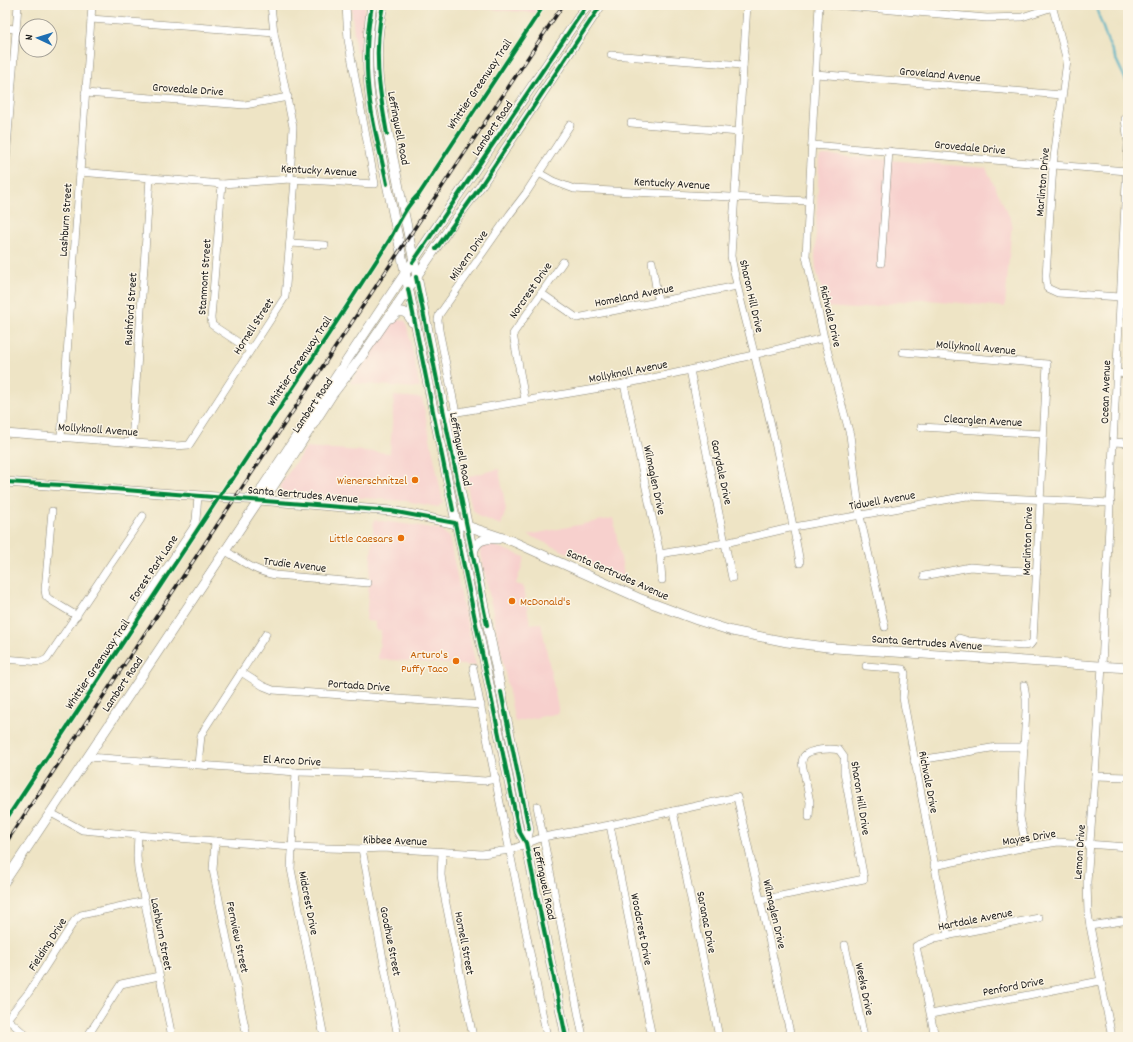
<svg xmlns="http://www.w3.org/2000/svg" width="1133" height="1042" viewBox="0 0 1133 1042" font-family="Dekko,sans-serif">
<rect width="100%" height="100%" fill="#fcf5e5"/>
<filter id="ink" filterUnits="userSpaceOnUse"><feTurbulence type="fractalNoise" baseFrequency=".025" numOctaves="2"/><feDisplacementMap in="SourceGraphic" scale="8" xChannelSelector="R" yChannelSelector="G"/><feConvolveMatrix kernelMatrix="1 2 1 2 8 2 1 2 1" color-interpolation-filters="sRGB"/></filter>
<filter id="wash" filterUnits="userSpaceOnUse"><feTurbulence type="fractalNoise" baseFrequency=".012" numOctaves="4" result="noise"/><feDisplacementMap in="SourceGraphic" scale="16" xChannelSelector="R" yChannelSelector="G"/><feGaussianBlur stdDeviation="0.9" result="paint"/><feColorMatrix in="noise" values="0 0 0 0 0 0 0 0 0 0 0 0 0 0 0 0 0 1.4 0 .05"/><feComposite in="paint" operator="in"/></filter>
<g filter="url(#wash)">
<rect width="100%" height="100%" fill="#eee4c5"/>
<!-- built -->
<g fill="#f7d0cd">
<path d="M 351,5 L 365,5 L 360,53 L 356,53 Z"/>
<path d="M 436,5 L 542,5 L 537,13 Z"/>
<path d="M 821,155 L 826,155 L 986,168 L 1012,222 L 1005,307 L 918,299 L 856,309 L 826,307 L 816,269 L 815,257 L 819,159 Z"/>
<path d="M 394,319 L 406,321 L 420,388 L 350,383 Z"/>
<path d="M 394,396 L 422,398 L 443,502 L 438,507 L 405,501 L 283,492 L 280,485 L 306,447 L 390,453 Z"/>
<path d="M 499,469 L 506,510 L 501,525 L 480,517 L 472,509 L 465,477 Z"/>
<path d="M 613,518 L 625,579 L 528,535 Z"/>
<path d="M 374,520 L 420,526 L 442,530 L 449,538 L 476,666 L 378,659 L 381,631 L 376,631 L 376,622 L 366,621 Z"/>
<path d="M 487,543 L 525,557 L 516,584 L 523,586 L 530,624 L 541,623 L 559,713 L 515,722 L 480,550 L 482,545 Z"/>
</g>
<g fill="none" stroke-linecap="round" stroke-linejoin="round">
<!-- stream -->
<path stroke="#47afc6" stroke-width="2" d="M 1095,5 L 1108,42 L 1128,85"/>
</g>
</g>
<g filter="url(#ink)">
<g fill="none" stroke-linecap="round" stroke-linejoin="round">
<!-- minor casing -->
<g stroke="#858070" stroke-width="8">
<g id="minor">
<path d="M 271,5 L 274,33 L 293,127 L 290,179"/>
<path d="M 747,5 L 731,256 C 737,290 747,323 755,357 C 771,425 788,494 800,563"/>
<path d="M 819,5 L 806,256 L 824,338 L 850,435 L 860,516 L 885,627"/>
<path d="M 833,5 L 987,18 L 1022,17 L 1053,7"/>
<path d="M 1052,5 L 1067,61 L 1053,165 L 1046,276 L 1047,288 L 1058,293 L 1121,297"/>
<path d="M 91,19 L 274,33"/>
<path d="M 5,28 L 16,29"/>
<path d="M 611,55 L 743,65"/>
<path d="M 816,74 L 1062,95"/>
<path d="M 85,93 L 245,105 L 288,97"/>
<path d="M 631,123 L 739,132"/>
<path d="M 812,145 L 1127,171"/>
<path d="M 80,172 L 222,184 L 290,179 L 375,184 L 348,40 L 346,5"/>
<path d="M 5,173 L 18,5"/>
<path d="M 539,173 L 553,181 L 574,189 L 808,201"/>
<path d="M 222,184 L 211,318 L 212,325 L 250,350"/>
<path d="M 290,243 L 325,245"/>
<path d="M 652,262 L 658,301"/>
<path d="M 881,263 L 889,151"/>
<path d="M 541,293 L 577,318 L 737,286"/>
<path d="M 903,352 L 1047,364 L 1033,641 L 1030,645 L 1023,646 L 969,641 L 959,638"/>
<path d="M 690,370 L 732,578"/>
<path d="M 1117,373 L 1128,374"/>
<path d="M 624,384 L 660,554 L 662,580"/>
<path d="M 525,400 L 513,334 L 563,262"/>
<path d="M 456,413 L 439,330 L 438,320 L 439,315 L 510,214 L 526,193 L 570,125"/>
<path d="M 434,416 L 624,384 L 690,370 L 824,338"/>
<path d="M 921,427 L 1043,434"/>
<path d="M 5,433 L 175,446 L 189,445 L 285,297 L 295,180"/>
<path d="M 61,438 L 92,5"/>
<path d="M 132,442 L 150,178"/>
<path d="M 1114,442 L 1128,443"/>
<path d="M 52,511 L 45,590 L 46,596 L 49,599 L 77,616"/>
<path d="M 226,551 C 243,562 254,571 275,575 L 368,583"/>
<path d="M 660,554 L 725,543 L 794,527 L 967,496 L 1111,503"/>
<path d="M 924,576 L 970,567 L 1037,572"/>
<path d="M 5,659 L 41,662 L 47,659 L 143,516"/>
<path d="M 866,666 L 903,669 L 905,673 L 903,698 L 948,936"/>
<path d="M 473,668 L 547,1037"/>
<path d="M 241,672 L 263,686 L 273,690 L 481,705"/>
<path d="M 1024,685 L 1026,698 L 1026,710 L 1020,817 L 1026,847"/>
<path d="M 87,688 L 193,528 L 196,520 L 198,496"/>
<path d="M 88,757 L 296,772 L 388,774 L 485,781 L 496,779"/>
<path d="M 914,761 L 997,747 L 1024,747"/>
<path d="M 198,764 L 201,736 L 205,728 L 266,634"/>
<path d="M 296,772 L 291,869 L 324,1037"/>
<path d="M 1095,776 L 1128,777"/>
<path d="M 537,806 L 583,1037"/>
<path d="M 673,811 L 719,1037"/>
<path d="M 51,813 L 82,830 L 138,835 L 292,847 L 362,849 L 383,848 L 482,854 L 510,850 L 543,837 L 610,825 L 737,797 L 791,1037"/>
<path d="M 610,825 L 652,1037"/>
<path d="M 138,835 L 137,856 L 138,869 L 172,1037"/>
<path d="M 215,841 L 213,870 L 247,1037"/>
<path d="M 362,849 L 398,1037"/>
<path d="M 442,853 L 441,875 L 443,889 L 473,1037"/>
<path d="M 934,866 L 1026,847 L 1058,842 L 1128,847"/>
<path d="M 761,900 L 864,879 L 844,772 L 844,757 L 839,750 C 831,748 809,749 804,756 C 803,758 802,761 802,763 L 810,802 L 809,817"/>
<path d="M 1090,926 L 1122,921 L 1128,921"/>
<path d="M 845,945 L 864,1037"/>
<path d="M 931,1014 L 1100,981"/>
<path d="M 5,1017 L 28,1037"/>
<path d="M 7,1019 L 29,992 L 75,920 L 81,915 L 145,901"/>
<path d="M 87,1037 L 121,984 L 159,976"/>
<path d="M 935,1037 L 916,946 L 935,938 L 1039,918"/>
<path d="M 1112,1037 L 1090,926 L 1088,913 L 1087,882 L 1095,776 L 1102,666 L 1128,143 L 1125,119"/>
</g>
</g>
<!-- major casing -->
<g stroke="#858070" stroke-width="10">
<g id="major">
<path d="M 372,5 C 366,41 366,75 372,110 L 519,831 L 526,843"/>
<path d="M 383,5 C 376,36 376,68 381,99 L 529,829 L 526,843 L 566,1037"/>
<path d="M 391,318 L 398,312 C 406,311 409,315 412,322"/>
<path d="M 5,482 L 259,500 L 391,511 L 414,515 L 467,526 L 512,541 L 641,599 L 697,620 L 732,631 L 787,642 L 835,648 L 1128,668"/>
<path d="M 259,499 L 262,488 L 391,294 L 587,5"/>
<path d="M 473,554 C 475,539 486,538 498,539"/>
<path d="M 5,881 L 259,500 L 272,488 L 332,395 L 362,356 L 451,226 L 480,187 L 601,5"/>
</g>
</g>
<!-- minor -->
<use href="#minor" stroke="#fff" stroke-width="7"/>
<!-- major -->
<use href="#major" stroke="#fff" stroke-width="9"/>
<!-- rail casing -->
<g stroke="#1c1c1c" stroke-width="3.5">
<path id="rail" d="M 5,844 L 563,5"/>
</g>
<!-- rail -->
<use href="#rail" stroke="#fcf5e5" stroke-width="2" stroke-dasharray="6" stroke-linecap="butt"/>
<!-- cycleway casing -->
<g stroke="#fcf5e5" stroke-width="6">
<g id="cycleway">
<path d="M 372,5 C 368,26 366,47 367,69 C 368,108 379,146 387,184"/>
<path d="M 383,5 C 373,51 379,89 387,134"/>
<path d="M 416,199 L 544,5"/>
<path d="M 436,249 L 480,187 L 601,5"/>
<path d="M 413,262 L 587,5"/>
<path d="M 416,277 L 487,625"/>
<path d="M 408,289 L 453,510"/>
<path d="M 5,482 L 62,485 L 391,511 L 455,523 L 519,831 L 526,843 L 566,1037"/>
<path d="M 230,483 C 275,414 321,347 365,278 C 374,265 382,252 390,239 C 398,224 406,206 419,194"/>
<path d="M 501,692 L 529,829"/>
<path d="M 5,821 L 229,482 L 233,478"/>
</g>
</g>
<!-- cycleway -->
<use href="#cycleway" stroke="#00873e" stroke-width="4"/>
</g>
</g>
<!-- markers -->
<g fill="#e8710a" stroke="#fcf5e5" stroke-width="1.5">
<circle cx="415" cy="480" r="4"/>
<circle cx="401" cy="538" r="4"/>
<circle cx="512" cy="601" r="4"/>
<circle cx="456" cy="661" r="4"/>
</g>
<g text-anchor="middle" stroke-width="3" stroke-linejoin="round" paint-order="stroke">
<!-- street labels -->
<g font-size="12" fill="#1c1c1c" stroke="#fcf5e5">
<text transform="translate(940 74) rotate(5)" y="4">Groveland Avenue</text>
<text transform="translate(479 84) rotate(-56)" y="4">Whittier Greenway Trail</text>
<text transform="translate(188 89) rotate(4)" y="4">Grovedale Drive</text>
<text transform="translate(399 128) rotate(79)" y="4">Leffingwell Road</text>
<text transform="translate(492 128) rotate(-56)" y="4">Lambert Road</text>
<text transform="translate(970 147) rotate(5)" y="4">Grovedale Drive</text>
<text transform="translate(319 170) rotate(3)" y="4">Kentucky Avenue</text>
<text transform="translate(1042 182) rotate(-85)" y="4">Marlinton Drive</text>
<text transform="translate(672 183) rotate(3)" y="4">Kentucky Avenue</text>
<text transform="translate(65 220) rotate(-86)" y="4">Lashburn Street</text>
<text transform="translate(468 255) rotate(-55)" y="4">Milvern Drive</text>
<text transform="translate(204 277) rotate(-86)" y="4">Stanmont Street</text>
<text transform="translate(530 290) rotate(-55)" y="4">Norcrest Drive</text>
<text transform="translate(634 295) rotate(-11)" y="4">Homeland Avenue</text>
<text transform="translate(752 296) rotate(77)" y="4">Sharon Hill Drive</text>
<text transform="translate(130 309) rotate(-86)" y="4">Rushford Street</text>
<text transform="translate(831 316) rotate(77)" y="4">Richvale Drive</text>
<text transform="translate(253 326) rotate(-57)" y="4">Hornell Street</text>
<text transform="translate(976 347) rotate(5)" y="4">Mollyknoll Avenue</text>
<text transform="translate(299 361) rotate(-56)" y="4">Whittier Greenway Trail</text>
<text transform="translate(628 371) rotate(-11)" y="4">Mollyknoll Avenue</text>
<text transform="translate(1105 392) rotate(-88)" y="4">Ocean Avenue</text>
<text transform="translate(312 405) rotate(-56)" y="4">Lambert Road</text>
<text transform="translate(983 420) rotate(3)" y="4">Clearglen Avenue</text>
<text transform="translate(98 429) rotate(4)" y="4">Mollyknoll Avenue</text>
<text transform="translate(461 449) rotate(79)" y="4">Leffingwell Road</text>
<text transform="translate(722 472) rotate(78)" y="4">Garydale Drive</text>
<text transform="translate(655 480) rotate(78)" y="4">Wilmaglen Drive</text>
<text transform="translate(303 494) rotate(5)" y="4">Santa Gertrudes Avenue</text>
<text transform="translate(882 500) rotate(-10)" y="4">Tidwell Avenue</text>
<text transform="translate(1027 541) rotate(-88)" y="4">Marlinton Drive</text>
<text transform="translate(295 564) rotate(7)" y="4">Trudie Avenue</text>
<text transform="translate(153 568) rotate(-56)" y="4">Forest Park Lane</text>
<text transform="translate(618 574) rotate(24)" y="4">Santa Gertrudes Avenue</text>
<text transform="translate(927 642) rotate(4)" y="4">Santa Gertrudes Avenue</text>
<text transform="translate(97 664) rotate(-56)" y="4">Whittier Greenway Trail</text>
<text transform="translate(122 684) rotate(-56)" y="4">Lambert Road</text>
<text transform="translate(359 685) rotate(4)" y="4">Portada Drive</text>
<text transform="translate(292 760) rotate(3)" y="4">El Arco Drive</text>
<text transform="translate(929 782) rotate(79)" y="4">Richvale Drive</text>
<text transform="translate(861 798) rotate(81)" y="4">Sharon Hill Drive</text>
<text transform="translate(1029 837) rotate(-9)" y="4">Mayes Drive</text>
<text transform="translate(395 840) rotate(2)" y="4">Kibbee Avenue</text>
<text transform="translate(1079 852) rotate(-86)" y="4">Lemon Drive</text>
<text transform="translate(545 883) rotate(78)" y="4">Leffingwell Road</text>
<text transform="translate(309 903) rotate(79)" y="4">Midcrest Drive</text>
<text transform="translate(775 914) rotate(77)" y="4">Wilmaglen Drive</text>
<text transform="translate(975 919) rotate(-11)" y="4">Hartdale Avenue</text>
<text transform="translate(707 922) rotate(79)" y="4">Saranac Drive</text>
<text transform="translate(642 929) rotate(79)" y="4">Woodcrest Drive</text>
<text transform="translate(162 934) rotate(79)" y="4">Lashburn Street</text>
<text transform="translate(238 937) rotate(78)" y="4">Fernview Street</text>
<text transform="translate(391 941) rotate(79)" y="4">Goodhue Street</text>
<text transform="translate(465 943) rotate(79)" y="4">Hornell Street</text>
<text transform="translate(47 944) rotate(-57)" y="4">Fielding Drive</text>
<text transform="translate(1013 986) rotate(-11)" y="4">Penford Drive</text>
<text transform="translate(865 989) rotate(78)" y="4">Weeks Drive</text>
</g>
<!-- food labels -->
<g font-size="12" fill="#c56008" stroke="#fcf5e5" text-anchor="end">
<text x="407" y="484">Wienerschnitzel</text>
<text x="393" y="542">Little Caesars</text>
<text x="520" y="605" text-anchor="start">McDonald's</text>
<text x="448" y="658">Arturo's<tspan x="448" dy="14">Puffy Taco</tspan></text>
</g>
</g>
<!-- margin -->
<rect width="1133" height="1042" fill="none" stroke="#fcf5e5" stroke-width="20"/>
<!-- north arrow -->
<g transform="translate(38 38) rotate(274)"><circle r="19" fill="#fcf5e5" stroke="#a29e95"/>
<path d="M0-3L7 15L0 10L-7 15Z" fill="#1f6fb2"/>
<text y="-6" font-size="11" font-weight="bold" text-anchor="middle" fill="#1c1c1c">N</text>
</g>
</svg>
